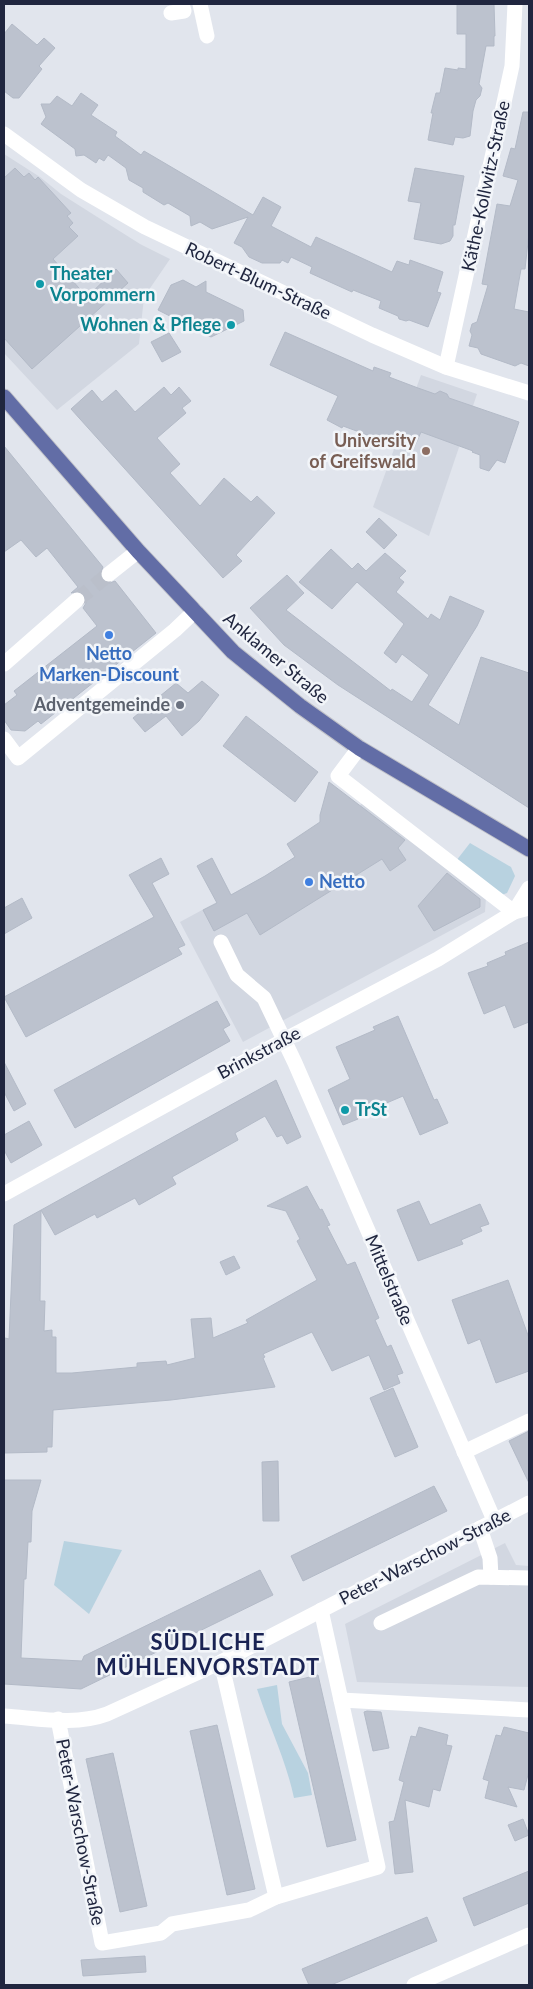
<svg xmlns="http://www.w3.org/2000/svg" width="533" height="1989" viewBox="0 0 533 1989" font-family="Lato,sans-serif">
<rect width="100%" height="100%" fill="#e1e5ed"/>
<!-- built -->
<g fill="#d2d7e1">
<path d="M 4,154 L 40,177 L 61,194 L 140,244 L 170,259 L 144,297 L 139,344 L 57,410 L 4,353 Z"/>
<path d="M 421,375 L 477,394 L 429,536 L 373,507 Z"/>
<path d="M 362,803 L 486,897 L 485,912 L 243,1042 L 180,922 L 265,876 L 344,825 Z"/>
<path d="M 505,1543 L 516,1565 L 529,1566 L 529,1687 L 357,1682 L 345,1624 Z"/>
</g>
<!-- green -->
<g fill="#b8d2e0">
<path d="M 470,843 L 511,867 L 515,876 L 507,893 L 499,896 L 456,861 Z"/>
<path d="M 64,1541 L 122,1550 L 89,1614 L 54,1585 Z"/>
<path d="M 277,1685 L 282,1724 L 308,1773 L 312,1795 L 294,1798 C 286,1760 269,1726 257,1689 Z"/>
</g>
<!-- building -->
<g fill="#bcc2ce" stroke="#b3bac7">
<path d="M 457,4 L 494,4 L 495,36 L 494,36 L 494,46 L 486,46 L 479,84 L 482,88 L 480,96 L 476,100 L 473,111 L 470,136 L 463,138 L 455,137 L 453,145 L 428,140 L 433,113 L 431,113 L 436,93 L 440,93 L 445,68 L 458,70 L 458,68 L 466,69 L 466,34 L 457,34 Z"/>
<path d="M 12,24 L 37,45 L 44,38 L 55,48 L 39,66 L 42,69 L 19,98 L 13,98 L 4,91 L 4,34 Z"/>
<path d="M 81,93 L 98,105 L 91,115 L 117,132 L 115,136 L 141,155 L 144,151 L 253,215 L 263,197 L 281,207 L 271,226 L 311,247 L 316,237 L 392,272 L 397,261 L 409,265 L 410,260 L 443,272 L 437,292 L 441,293 L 428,327 L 409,320 L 406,321 L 399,319 L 398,316 L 379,308 L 381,301 L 353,290 L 352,292 L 310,273 L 312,267 L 291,257 L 288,263 L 282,260 L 280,263 L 262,263 L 249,257 L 242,247 L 234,243 L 248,217 L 212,229 L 200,222 L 191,226 L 190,216 L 168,203 L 164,205 L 143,192 L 143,188 L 129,180 L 126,168 L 108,155 L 104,161 L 99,158 L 96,163 L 84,155 L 76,156 L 75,149 L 41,124 L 46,117 L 41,104 L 50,104 L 57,96 L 72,106 Z"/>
<path d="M 523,112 L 529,112 L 529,233 L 525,269 L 521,269 L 514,309 L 529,312 L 529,366 L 521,363 L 515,366 L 481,354 L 478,348 L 469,346 L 472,335 L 470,331 L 472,324 L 477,322 L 488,285 L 482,284 L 497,204 L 510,206 L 518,180 L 503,176 L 511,148 L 515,149 Z"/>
<path d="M 15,168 L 24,177 L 29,173 L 35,180 L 38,177 L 71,213 L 67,216 L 73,223 L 69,227 L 78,236 L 53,259 L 87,297 L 116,269 L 128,283 L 32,369 L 4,338 L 4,178 Z"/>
<path d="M 415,168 L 464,176 L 455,225 L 453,225 L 453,236 L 450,241 L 441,244 L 414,239 L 421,203 L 408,201 Z"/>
<path d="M 183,280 L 196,287 L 206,281 L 206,292 L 243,310 L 244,321 L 211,337 L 158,310 L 171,285 Z"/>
<path d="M 285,332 L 373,371 L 374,367 L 391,373 L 389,377 L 418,388 L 435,394 L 440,391 L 447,394 L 449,398 L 519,422 L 505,463 L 497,460 L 489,471 L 480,468 L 480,455 L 472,452 L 473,451 L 421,432 L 413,450 L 382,437 L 381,440 L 343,426 L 342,428 L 327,420 L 338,396 L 270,365 Z"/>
<path d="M 169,333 L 181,352 L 162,362 L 151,342 Z"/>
<path d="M 164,387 L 171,395 L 179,387 L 191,401 L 182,408 L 186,413 L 157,438 L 180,464 L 170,473 L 200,506 L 224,478 L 251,502 L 257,496 L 275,513 L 236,555 L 242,561 L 223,578 L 71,409 L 92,390 L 102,402 L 116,390 L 135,412 Z"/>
<path d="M 4,446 L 103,567 L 100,575 L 102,580 L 110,583 L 115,581 L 156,633 L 41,724 L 38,721 L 25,731 L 11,730 L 4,720 L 4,705 L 17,695 L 14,691 L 97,626 L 83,608 L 86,603 L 84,594 L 80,591 L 71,593 L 78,587 L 47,548 L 36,557 L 21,540 L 4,552 Z"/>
<path d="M 379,518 L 397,535 L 384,549 L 366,532 Z"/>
<path d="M 331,549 L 352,569 L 358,563 L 366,571 L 385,553 L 406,571 L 399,578 L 404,582 L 396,592 L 428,619 L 431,614 L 440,620 L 450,596 L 484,611 L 477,626 L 428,705 L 459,725 L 481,657 L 529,673 L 529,808 L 338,685 L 284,645 L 250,608 L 287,575 L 304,593 L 286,610 L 391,691 L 392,689 L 412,702 L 429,675 L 402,654 L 396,663 L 384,653 L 404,624 L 357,582 L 332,609 L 299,582 Z"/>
<path d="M 202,681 L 219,695 L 199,721 L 182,736 L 166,716 L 145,732 L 133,718 L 176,683 L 188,693 Z"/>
<path d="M 246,716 L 318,772 L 295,802 L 223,746 Z"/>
<path d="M 329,782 L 405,840 L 398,848 L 406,860 L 390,871 L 382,859 L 260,935 L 247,913 L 214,931 L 203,910 L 217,903 L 197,866 L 212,858 L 231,895 L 265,876 L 295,857 L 287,844 L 320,822 L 320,815 Z"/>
<path d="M 161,858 L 169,874 L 152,883 L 185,945 L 178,948 L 182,954 L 26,1037 L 4,997 L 154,917 L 129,875 Z"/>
<path d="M 447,873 L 480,899 L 480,907 L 434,931 L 418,906 Z"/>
<path d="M 22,898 L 32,918 L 4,934 L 4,908 Z"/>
<path d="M 529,942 L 529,1022 L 514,1028 L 505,1005 L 484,1014 L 468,973 L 488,966 L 487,963 L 506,955 L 505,952 Z"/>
<path d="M 217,1001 L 230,1025 L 223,1029 L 230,1041 L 75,1128 L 54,1090 Z"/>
<path d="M 398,1016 L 434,1100 L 437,1099 L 448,1123 L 420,1135 L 403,1096 L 356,1116 L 358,1119 L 343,1125 L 328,1090 L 350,1079 L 336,1047 L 375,1030 L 373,1027 Z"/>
<path d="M 4,1062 L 26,1104 L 14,1111 L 4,1092 Z"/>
<path d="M 276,1080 L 301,1137 L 287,1144 L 282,1135 L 277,1137 L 265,1116 L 235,1133 L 238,1140 L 172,1177 L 176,1184 L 139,1205 L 135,1198 L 97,1218 L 95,1214 L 55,1235 L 41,1210 L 40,1301 L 45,1301 L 44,1331 L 52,1330 L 52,1337 L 56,1337 L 56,1373 L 72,1373 L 137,1367 L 137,1363 L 166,1361 L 167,1365 L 195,1358 L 191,1319 L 211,1318 L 213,1338 L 248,1323 L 246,1320 L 317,1280 L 297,1241 L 300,1239 L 286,1211 L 267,1206 L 307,1186 L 320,1210 L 322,1209 L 330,1225 L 327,1226 L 347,1265 L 355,1262 L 379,1318 L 375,1320 L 387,1347 L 391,1345 L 403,1373 L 397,1375 L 400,1383 L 384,1390 L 369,1355 L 332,1371 L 312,1332 L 263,1354 L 265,1357 L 263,1358 L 275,1387 L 171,1400 L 53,1410 L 52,1447 L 47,1447 L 47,1452 L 5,1453 L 5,1338 L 9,1339 L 14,1225 Z"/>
<path d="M 29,1121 L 42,1145 L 11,1163 L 4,1150 L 4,1135 Z"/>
<path d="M 419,1201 L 430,1225 L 480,1204 L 489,1224 L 480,1227 L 482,1231 L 461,1240 L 463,1244 L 418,1261 L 397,1210 Z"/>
<path d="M 234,1256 L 240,1268 L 226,1275 L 220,1262 Z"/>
<path d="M 508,1280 L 529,1338 L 529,1371 L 496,1383 L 480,1339 L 468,1344 L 452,1300 Z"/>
<path d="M 393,1388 L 418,1447 L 395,1457 L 370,1398 Z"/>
<path d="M 529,1431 L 529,1483 L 509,1441 Z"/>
<path d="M 278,1461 L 279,1521 L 263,1521 L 262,1462 Z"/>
<path d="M 4,1480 L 41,1480 L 32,1511 L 31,1542 L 28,1542 L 26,1579 L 24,1579 L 21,1658 L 82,1661 L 84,1656 L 260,1570 L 273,1595 L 81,1689 L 4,1684 Z"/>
<path d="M 434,1486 L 447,1511 L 303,1581 L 291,1556 Z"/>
<path d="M 318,1675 L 356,1840 L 327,1847 L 289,1682 Z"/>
<path d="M 367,1711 L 381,1712 L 389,1748 L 373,1751 L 364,1712 Z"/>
<path d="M 217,1725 L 255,1889 L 227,1895 L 190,1731 Z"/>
<path d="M 419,1727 L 448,1735 L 446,1745 L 452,1746 L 440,1791 L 433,1789 L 429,1807 L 405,1800 L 413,1872 L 395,1874 L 389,1822 L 394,1821 L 404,1782 L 399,1780 L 411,1736 L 416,1737 Z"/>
<path d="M 504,1727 L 529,1733 L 529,1771 L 524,1790 L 508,1787 L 517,1807 L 485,1798 L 489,1781 L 483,1779 L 496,1735 L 501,1736 Z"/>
<path d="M 113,1753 L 147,1906 L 120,1912 L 86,1759 Z"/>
<path d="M 523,1819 L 529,1835 L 515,1841 L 508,1825 Z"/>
<path d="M 529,1871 L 529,1903 L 474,1926 L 463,1898 Z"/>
<path d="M 427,1917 L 437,1941 L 331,1985 L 309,1985 L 302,1969 Z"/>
<path d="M 145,1956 L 146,1972 L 83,1976 L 81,1960 Z"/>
</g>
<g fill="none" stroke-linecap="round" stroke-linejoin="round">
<!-- minor-tunnel -->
<path stroke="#babfca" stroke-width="15" stroke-dasharray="15 8" stroke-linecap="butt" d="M 77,600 L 109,574"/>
<!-- major casing -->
<g stroke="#c1c2c9" stroke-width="17">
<path id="major" d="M 4,397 L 138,551 L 233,652 L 300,706 L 359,748 L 529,849"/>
</g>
<!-- minor -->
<g stroke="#fff" stroke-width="15">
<path d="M 200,4 L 207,36"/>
<path d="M 171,13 L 184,11 L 182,4"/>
<path d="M 4,134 L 81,190 L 145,227 L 372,335 L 446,367 L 529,393"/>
<path d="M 446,367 L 512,66 L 515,4"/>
<path d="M 109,574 L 138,551"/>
<path d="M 4,664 L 77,600"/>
<path d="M 4,739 L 18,758 L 175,630 L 195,611"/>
<path d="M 359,748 L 338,776 L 514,912"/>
<path d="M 514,912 L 529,888"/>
<path d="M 221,942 L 237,975 L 264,998 L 295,1063 L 494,1520"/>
<path d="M 4,1194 L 284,1040 L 438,959 L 514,912 L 529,908"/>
<path d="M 464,1452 L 529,1421"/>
<path d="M 480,1528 L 490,1558 L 491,1577"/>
<path d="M 381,1623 L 478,1577 L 529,1578"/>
<path d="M 221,1662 L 276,1897"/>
<path d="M 341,1700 L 529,1710"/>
<path d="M 4,1716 C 37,1718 75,1726 107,1714 L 221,1662 L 529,1503"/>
<path d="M 58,1719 L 102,1943 L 161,1933 L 172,1924 L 249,1910 L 276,1897 L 378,1867 L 321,1610"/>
<path d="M 414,1985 L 529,1935"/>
</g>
<!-- major -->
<use href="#major" stroke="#626da6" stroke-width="15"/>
</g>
<!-- markers -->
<g fill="#0f9aa8" stroke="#f2f5f9" stroke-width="2">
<circle cx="40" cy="284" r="5"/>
<circle cx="231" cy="325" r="5"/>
<circle cx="345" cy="1110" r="5"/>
</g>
<circle fill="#8d6e63" stroke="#f2f5f9" stroke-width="2" cx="426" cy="451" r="5"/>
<g fill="#3f7fe0" stroke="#f2f5f9" stroke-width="2">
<circle cx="109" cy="635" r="5"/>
<circle cx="309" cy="882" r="5"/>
</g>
<circle fill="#6b7280" stroke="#f2f5f9" stroke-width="2" cx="180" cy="705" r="5"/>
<g text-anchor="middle" stroke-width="5" stroke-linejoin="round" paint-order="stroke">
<!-- street labels -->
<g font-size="18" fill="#20263f" stroke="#f2f5f9">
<text transform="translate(486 186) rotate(-78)" y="6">Käthe-Kollwitz-Straße</text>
<text transform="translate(258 281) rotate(25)" y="6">Robert-Blum-Straße</text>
<text transform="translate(276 658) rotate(40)" y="6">Anklamer Straße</text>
<text transform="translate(259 1053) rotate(-28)" y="6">Brinkstraße</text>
<text transform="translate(389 1280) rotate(67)" y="6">Mittelstraße</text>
<text transform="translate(425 1557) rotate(-27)" y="6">Peter-Warschow-Straße</text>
<text transform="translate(80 1832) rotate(79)" y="6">Peter-Warschow-Straße</text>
</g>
<!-- culture labels -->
<g font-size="18" font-weight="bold" fill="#0d838f" stroke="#f2f5f9" text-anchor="start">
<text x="50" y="280">Theater<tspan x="50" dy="21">Vorpommern</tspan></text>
<text x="221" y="331" text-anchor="end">Wohnen &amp; Pflege</text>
<text x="355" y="1116">TrSt</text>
</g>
<!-- education labels -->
<g font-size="18" font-weight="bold" fill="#785e54" stroke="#f2f5f9" text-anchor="end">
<text x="416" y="447">University<tspan x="416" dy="21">of Greifswald</tspan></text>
</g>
<!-- shop labels -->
<g font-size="18" font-weight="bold" fill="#366cbe" stroke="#f2f5f9">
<text x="109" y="660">Netto<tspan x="109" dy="21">Marken-Discount</tspan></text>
<text x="319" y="888" text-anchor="start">Netto</text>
</g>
<!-- worship labels -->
<g font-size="18" font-weight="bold" fill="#5b616d" stroke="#f2f5f9" text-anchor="end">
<text x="170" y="711">Adventgemeinde</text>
</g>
<!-- district labels -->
<g font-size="22" font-weight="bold" letter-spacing="1" fill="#1a2353" stroke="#f2f5f9">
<text x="208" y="1650">SÜDLICHE<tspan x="208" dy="25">MÜHLENVORSTADT</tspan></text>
</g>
</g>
<!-- border -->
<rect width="533" height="1989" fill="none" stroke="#20263f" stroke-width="10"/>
</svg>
